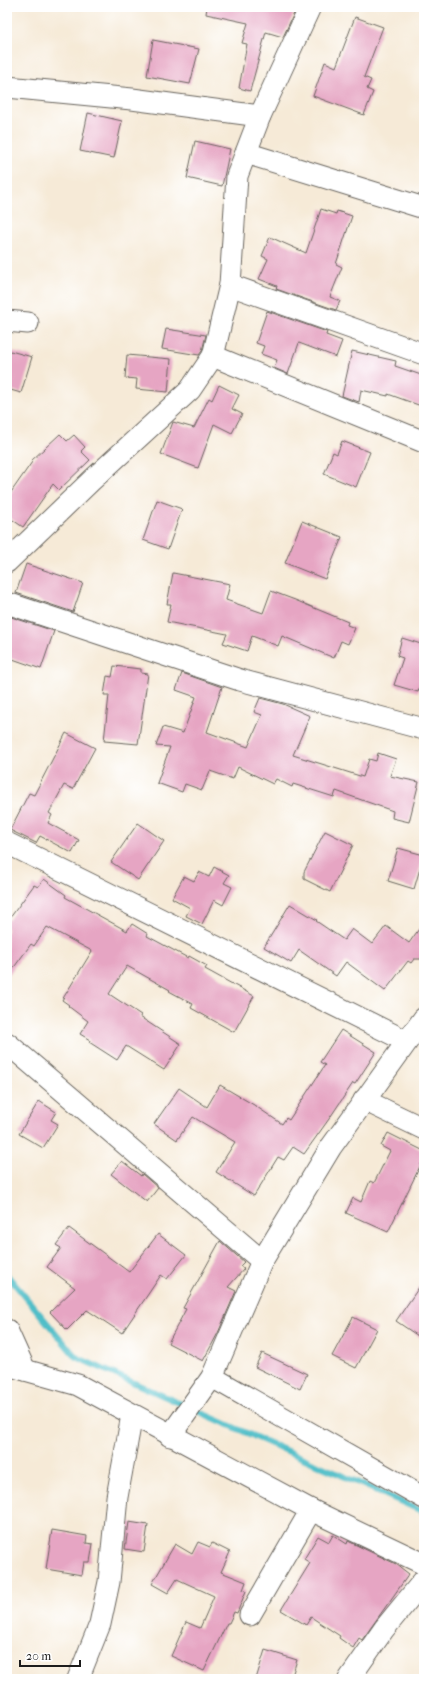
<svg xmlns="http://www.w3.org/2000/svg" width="431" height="1686" viewBox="0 0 431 1686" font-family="'IM FELL French Canon',serif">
<rect width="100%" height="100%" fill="#fff"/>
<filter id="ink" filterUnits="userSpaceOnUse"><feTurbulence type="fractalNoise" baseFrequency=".025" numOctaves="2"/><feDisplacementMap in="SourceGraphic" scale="8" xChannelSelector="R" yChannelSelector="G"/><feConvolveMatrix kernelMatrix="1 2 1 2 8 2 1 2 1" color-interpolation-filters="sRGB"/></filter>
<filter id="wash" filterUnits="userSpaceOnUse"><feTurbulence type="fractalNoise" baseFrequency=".012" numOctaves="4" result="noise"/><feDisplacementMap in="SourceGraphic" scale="16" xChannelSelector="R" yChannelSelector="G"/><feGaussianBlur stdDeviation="0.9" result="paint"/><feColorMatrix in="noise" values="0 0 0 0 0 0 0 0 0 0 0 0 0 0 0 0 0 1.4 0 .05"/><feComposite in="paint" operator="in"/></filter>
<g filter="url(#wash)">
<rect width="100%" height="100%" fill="#f6ead7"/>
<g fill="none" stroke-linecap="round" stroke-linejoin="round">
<!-- stream -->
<path stroke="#50bec8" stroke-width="6" d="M 7,1275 L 76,1357 L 424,1512"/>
</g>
<g id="blocks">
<!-- building -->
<g fill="#e6a5c3">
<path d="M 207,7 L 297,7 L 283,37 L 266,32 L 250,91 L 239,88 L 247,44 L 242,43 L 248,23 L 206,14 Z"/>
<path d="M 355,17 L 383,27 L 364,77 L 371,80 L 367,89 L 373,92 L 364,115 L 313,96 L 325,62 L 336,67 Z"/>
<path d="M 153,40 L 199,49 L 190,84 L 147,76 Z"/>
<path d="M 88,113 L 122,121 L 114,158 L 80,151 Z"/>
<path d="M 195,141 L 230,149 L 222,186 L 187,178 Z"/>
<path d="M 321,209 L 336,214 L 337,211 L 352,216 L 336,264 L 342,267 L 330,297 L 340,301 L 336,310 L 276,289 L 277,286 L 259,279 L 268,259 L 262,256 L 270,237 L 306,253 Z"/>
<path d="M 267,311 L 327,332 L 326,335 L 342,341 L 336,357 L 299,343 L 288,374 L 274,368 L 277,360 L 261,354 L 264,346 L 256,343 Z"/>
<path d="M 166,329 L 206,335 L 202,351 L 199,355 L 162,349 Z"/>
<path d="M 7,350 L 32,357 L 21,393 L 7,389 Z"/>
<path d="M 352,351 L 396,361 L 395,366 L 424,376 L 424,407 L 388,394 L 388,396 L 361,390 L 359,402 L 342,396 Z"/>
<path d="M 127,355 L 171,359 L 168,392 L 136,389 L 137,379 L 125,378 Z"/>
<path d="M 219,385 L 239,395 L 232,409 L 242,414 L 232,433 L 214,424 L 198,468 L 161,454 L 173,422 L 194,428 L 209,398 L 212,400 Z"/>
<path d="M 60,434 L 67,441 L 74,435 L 85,447 L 81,451 L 90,460 L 59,490 L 53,484 L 23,527 L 7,516 L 7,498 L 32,462 L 31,461 Z"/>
<path d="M 342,441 L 370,452 L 356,487 L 324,474 L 333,452 L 337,454 Z"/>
<path d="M 157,500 L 182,509 L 168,549 L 143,540 Z"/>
<path d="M 302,521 L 342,537 L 325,579 L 285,563 Z"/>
<path d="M 26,564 L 83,583 L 73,612 L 16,593 Z"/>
<path d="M 173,573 L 230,584 L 226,600 L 263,613 L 271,591 L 295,600 L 348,622 L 347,625 L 355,628 L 348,644 L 341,641 L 334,658 L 282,636 L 278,646 L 252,636 L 247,651 L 223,643 L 227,634 L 167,622 L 171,604 L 167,604 Z"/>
<path d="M 8,616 L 54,631 L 41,669 L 7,657 Z"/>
<path d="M 402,638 L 424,645 L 424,687 L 420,686 L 418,692 L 394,685 L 403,658 L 397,656 Z"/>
<path d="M 114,666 L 141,669 L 141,673 L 148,674 L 138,744 L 104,741 L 109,695 L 104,695 L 107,676 L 112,677 Z"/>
<path d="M 182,673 L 222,687 L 207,732 L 248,747 L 262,715 L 254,712 L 260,698 L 283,704 L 310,716 L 293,755 L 363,777 L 369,759 L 376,761 L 378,753 L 396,759 L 390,776 L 419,782 L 409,822 L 392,818 L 393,811 L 336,791 L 334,797 L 293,784 L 292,787 L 276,779 L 273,784 L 238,767 L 233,779 L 210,771 L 202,790 L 185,784 L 182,792 L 157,783 L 170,747 L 156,746 L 163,727 L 183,733 L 196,697 L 176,690 Z"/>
<path d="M 66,733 L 95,748 L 73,789 L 64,785 L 49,813 L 52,815 L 48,823 L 79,840 L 72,853 L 40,836 L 36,843 L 10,830 L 29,793 L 34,795 Z"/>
<path d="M 138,823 L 164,841 L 138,880 L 111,862 Z"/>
<path d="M 325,831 L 353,845 L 330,892 L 304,879 L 304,872 Z"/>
<path d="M 398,848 L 424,855 L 414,889 L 388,881 Z"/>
<path d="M 214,867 L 229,875 L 224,883 L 232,887 L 223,905 L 214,900 L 202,924 L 186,916 L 190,908 L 172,898 L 184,876 L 194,881 L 199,872 L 209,877 Z"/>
<path d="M 44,879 L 66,895 L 65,897 L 127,931 L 132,924 L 148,934 L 147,936 L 188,958 L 189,956 L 207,966 L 205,969 L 254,996 L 234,1032 L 191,1008 L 193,1004 L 169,991 L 170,990 L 127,966 L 109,994 L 141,1015 L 140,1017 L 181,1044 L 164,1070 L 126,1046 L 117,1060 L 89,1042 L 90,1040 L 80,1034 L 88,1021 L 68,1006 L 69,1005 L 62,1000 L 92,951 L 47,927 L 34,946 L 31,944 L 7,977 L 7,922 L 34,885 L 38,887 Z"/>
<path d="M 290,904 L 317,920 L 316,921 L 344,940 L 352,929 L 372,944 L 386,926 L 409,943 L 424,922 L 424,959 L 414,959 L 411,963 L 408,961 L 385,991 L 346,962 L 336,976 L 299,950 L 291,963 L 264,947 Z"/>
<path d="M 341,1030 L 376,1052 L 355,1084 L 353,1083 L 329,1119 L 304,1154 L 293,1147 L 284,1160 L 278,1157 L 254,1196 L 216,1172 L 235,1142 L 193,1117 L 177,1140 L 154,1124 L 179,1088 L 207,1107 L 220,1085 L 254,1105 L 282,1124 L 286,1118 L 289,1120 L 325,1065 L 320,1062 Z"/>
<path d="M 39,1101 L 56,1112 L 51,1120 L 58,1124 L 43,1148 L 19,1134 Z"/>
<path d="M 388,1133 L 424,1151 L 424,1158 L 388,1232 L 346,1213 L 353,1198 L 361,1202 L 370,1181 L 374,1183 L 390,1151 L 381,1146 Z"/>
<path d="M 122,1161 L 141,1176 L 142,1174 L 158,1188 L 147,1202 L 111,1174 Z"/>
<path d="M 69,1228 L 129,1272 L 158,1234 L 186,1255 L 167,1279 L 161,1275 L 122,1333 L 87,1310 L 67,1330 L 50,1312 L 75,1288 L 47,1267 L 61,1248 L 56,1245 Z"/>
<path d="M 220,1241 L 244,1262 L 240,1266 L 244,1269 L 228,1287 L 236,1291 L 218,1333 L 203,1361 L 168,1343 L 186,1309 L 183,1308 Z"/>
<path d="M 424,1280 L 424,1340 L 396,1321 Z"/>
<path d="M 353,1317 L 377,1329 L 356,1368 L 332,1356 Z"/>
<path d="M 262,1353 L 307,1374 L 300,1389 L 255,1367 Z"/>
<path d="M 129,1522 L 148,1525 L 144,1552 L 125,1549 Z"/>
<path d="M 52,1530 L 87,1536 L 86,1543 L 93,1544 L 90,1562 L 84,1562 L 82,1575 L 46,1569 Z"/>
<path d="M 333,1535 L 347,1544 L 348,1541 L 396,1564 L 409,1574 L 362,1640 L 359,1638 L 353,1648 L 339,1638 L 340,1636 L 311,1617 L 306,1625 L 281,1610 L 310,1563 L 304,1559 L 318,1536 L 329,1542 Z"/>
<path d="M 198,1542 L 210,1547 L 212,1543 L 230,1552 L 221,1572 L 246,1582 L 243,1590 L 246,1591 L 237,1613 L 234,1612 L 229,1623 L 227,1623 L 204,1671 L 171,1656 L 186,1622 L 200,1628 L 214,1596 L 177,1579 L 168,1593 L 152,1584 L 175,1544 L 192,1554 Z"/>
<path d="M 265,1650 L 297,1660 L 291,1679 L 256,1679 Z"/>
</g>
</g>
</g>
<g filter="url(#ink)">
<use href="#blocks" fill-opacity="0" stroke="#68645d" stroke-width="1"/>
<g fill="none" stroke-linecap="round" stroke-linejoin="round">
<!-- minor casing -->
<g stroke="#68645d" stroke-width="23">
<g id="minor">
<path d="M 7,87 L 132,99 L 260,116"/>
<path d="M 246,153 L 424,208"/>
<path d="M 230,285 L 424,354"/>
<path d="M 7,321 L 28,323"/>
<path d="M 213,356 L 424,442"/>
<path d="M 7,562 L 92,480 L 190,390 L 213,356 L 230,285 L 237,176 L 260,116 L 310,7"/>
<path d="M 7,603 L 240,680 L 424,729"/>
<path d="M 7,843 L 406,1041"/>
<path d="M 7,1043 L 262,1261"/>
<path d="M 364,1100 L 424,1129"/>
<path d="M 7,1330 L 25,1370"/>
<path d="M 7,1365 L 78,1385 L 311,1510 L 424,1564"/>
<path d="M 212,1377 L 424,1498"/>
<path d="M 170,1436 L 212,1377 L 262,1261 L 331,1147 L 424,1018"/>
<path d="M 250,1615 L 311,1510"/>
<path d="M 78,1679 L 100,1624 L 109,1582 L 117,1497 L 132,1415"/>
<path d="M 349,1679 L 384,1629 L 424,1580"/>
</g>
</g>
<!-- minor -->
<use href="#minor" stroke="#fff" stroke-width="21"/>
</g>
</g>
<!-- margin -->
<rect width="431" height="1686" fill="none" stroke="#fff" stroke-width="24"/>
<!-- scale -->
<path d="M20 1660v6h60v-6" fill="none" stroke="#1c1c1c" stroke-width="2"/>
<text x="26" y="1660" font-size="12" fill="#1c1c1c" stroke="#ffffff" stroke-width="3" paint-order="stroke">20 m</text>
</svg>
